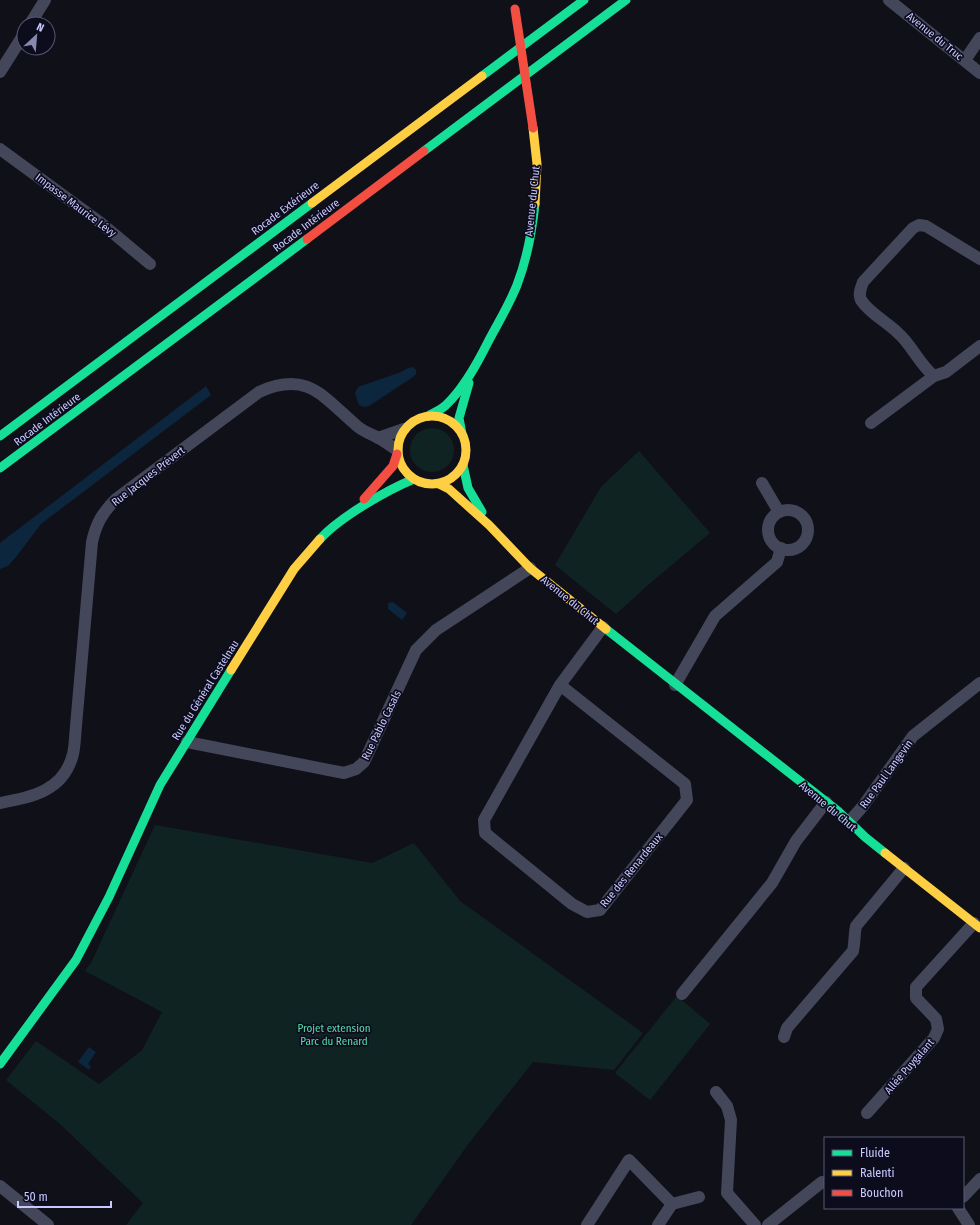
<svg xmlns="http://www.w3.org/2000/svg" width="980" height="1225" viewBox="0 0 980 1225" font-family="'Fira Sans Condensed',sans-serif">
<rect width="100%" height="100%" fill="#101019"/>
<!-- green -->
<g fill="#0f2422">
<circle cx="432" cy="450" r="22"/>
<path d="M 639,451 L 710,533 L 649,584 L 616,614 L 555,565 L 601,487 Z"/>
<path d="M 155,825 L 372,863 L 414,843 L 460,901 L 643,1033 L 614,1070 L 533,1062 L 469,1143 L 411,1225 L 126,1225 L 143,1203 L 61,1125 L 6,1080 L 36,1041 L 99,1084 L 142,1050 L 162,1012 L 85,971 L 91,963 Z"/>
<path d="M 677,996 L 710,1024 L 650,1100 L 615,1073 Z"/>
</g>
<!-- water -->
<g fill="#0c263d">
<path d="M 413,367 L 416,370 L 416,374 L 413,377 L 369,406 L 364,407 L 359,405 L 355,393 L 358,387 L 401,372 L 408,368 Z"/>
<path d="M 206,386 L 211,395 L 41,524 L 16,557 L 8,566 L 0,569 L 0,543 Z"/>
<path d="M 390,602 L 391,603 L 393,602 L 407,613 L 402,620 L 388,609 L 388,604 Z"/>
<path d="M 89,1047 L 96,1052 L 88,1064 L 91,1066 L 89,1070 L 78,1062 Z"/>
</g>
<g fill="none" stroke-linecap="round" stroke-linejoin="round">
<!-- street -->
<g stroke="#44465a" stroke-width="12">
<path d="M 889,0 L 980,73"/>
<path d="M 30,24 L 45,0"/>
<path d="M 965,60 L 980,38"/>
<path d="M 0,72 L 24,34"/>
<path d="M 0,149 L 101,223 L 150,264"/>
<path d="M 934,376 C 919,364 912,345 898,333 C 887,322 869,313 861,300 C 858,294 861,288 863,282 L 913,228 L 919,225 L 926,226 L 980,259"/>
<path d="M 871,423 L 934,376 L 946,372 L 980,346"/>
<path d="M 378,438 L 404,429"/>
<path d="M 762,483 L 779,512"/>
<circle cx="788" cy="530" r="20"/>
<path d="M 560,685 L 685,784 L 687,800 L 600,910 L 587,912 L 572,904 L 485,833 L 484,820 L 560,685 L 603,627"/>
<path d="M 675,685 L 715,616 L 777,562 L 781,548"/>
<path d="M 187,742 L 344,773 L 356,769 L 364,762 L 416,650 L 436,630 L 530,568"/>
<path d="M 0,803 C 32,797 64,791 73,754 C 75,745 75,736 76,726 L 92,542 C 96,524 102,513 116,499 L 259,392 C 308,370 323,397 357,426 C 364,432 371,434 379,438 C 385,442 391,446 397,450"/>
<path d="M 849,822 L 863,806 L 913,736 L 980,683"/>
<path d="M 682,994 L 772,883 L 796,841 L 826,802"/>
<path d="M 784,1037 L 787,1028 L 853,951 C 855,942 854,935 856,926 L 904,868"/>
<path d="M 716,1092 L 727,1106 L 731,1120 L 727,1193 L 755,1225"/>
<path d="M 867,1113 L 934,1038 L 938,1029 L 936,1019 L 916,998 L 916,987 L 974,923"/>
<path d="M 0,1186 L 48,1225"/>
<path d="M 963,1197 L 980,1179"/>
<path d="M 958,1208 L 969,1225"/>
<path d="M 587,1225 L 629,1160 L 672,1204"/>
<path d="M 658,1225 L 672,1204 L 699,1197"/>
<path d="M 768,1225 L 822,1182"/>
</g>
<!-- fast -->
<g stroke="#16e098" stroke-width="9">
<path d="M 482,76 L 584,0"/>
<path d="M 424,151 L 626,0"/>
<path d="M 428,416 C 435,412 441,410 446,405 C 464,388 477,364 488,342 C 498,323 509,305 517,285 C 527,259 532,232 535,204"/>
<path d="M 462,434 L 459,418 L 469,383"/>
<path d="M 0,436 L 312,203"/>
<path d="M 463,465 L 468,488 L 482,512"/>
<path d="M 0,468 L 307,239"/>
<path d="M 320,539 C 340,517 387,490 414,479"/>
<path d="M 606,629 L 838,811 L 865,837 L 885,853"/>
<path d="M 0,1064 L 76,960 L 109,897 L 160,785 L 231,670"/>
</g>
<!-- slow -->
<g stroke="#ffcf43" stroke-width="9">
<path d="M 533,128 L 537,164 L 535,204"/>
<path d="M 312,203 L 482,76"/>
<circle cx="432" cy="450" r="34"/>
<path d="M 439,484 L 449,489 L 489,525 L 530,568 L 606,629"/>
<path d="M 231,670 L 294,569 L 320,539"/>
<path d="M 885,853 L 980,928"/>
</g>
<!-- jam -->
<g stroke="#f24e42" stroke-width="9">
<path d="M 307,239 L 424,151"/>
<path d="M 364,499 L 393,466 L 397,454"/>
</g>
<!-- jam-bridge -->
<path stroke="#f24e42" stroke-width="9" d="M 515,9 L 533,128"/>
</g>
<g text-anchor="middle" stroke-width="3.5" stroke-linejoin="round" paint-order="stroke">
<!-- street labels -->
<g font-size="11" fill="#c9c9ff" stroke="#0d0c1d">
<text transform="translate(935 36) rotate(39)" y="4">Avenue du Truc</text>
<text transform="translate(532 201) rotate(-84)" y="4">Avenue du Chut</text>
<text transform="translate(76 205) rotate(37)" y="4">Impasse Maurice Lévy</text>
<text transform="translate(285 208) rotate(-37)" y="4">Rocade Extérieure</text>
<text transform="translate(306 225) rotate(-37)" y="4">Rocade Intérieure</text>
<text transform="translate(47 419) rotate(-37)" y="4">Rocade Intérieure</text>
<text transform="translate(148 476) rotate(-38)" y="4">Rue Jacques Prévert</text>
<text transform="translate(570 600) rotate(39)" y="4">Avenue du Chut</text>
<text transform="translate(205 690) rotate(-58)" y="4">Rue du Général Castelnau</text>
<text transform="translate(381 725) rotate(-64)" y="4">Rue Pablo Casals</text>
<text transform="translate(886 774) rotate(-54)" y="4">Rue Paul Langevin</text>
<text transform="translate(828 806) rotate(40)" y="4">Avenue du Chut</text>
<text transform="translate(631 870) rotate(-51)" y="4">Rue des Renardeaux</text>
<text transform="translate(909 1066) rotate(-49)" y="4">Allée Puygalant</text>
</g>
<!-- park labels -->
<g font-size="11" fill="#56ddaa" stroke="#0d0c1d">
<text x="334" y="1032">Projet extension<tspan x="334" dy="13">Parc du Renard</tspan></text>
</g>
</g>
<!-- legend -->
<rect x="824" y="1137" width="140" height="72" fill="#0d0c1d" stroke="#585877"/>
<rect x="832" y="1150" width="20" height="6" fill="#16e098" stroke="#585877"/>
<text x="860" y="1157" font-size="12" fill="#c9c9ff">Fluide</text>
<rect x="832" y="1170" width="20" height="6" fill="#ffcf43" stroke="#585877"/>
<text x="860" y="1177" font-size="12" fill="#c9c9ff">Ralenti</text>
<rect x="832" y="1190" width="20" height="6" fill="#f24e42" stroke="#585877"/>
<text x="860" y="1197" font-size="12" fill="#c9c9ff">Bouchon</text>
<!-- north arrow -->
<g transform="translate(36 36) rotate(26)"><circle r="19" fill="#0d0c1d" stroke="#585877"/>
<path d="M0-3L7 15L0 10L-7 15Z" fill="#8888ae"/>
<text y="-6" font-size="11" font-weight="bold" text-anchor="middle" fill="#c9c9ff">N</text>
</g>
<!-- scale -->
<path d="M18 1201v6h93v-6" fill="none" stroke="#c9c9ff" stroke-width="2"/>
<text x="24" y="1201" font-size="12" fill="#c9c9ff" stroke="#0d0c1d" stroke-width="3" paint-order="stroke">50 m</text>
</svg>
